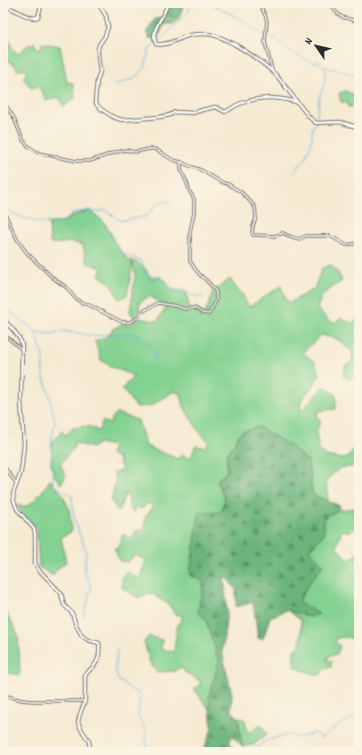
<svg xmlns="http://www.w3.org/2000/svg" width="362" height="755" viewBox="0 0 362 755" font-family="Dekko,sans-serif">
<defs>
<pattern id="forest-firs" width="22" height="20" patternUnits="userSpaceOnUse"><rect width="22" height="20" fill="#6bb47b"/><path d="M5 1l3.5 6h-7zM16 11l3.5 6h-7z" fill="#589365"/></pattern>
</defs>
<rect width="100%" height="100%" fill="#fcf5e5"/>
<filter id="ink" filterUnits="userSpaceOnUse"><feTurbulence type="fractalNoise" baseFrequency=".025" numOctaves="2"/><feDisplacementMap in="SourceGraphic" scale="8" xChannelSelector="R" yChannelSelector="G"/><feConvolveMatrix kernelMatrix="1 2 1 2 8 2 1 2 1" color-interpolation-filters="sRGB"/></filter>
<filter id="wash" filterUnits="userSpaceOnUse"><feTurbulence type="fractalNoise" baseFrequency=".012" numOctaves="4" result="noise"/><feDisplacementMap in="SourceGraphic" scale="16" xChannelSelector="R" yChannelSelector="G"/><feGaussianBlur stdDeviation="0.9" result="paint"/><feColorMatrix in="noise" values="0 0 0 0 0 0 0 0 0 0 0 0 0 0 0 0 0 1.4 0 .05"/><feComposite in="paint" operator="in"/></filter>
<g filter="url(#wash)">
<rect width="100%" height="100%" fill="#f5ead2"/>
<!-- green -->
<g fill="#84d291" stroke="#587e5e">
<path d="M 3,30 L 4,30 L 8,36 L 12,48 L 18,54 L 28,45 L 35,43 L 36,48 L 42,48 L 42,43 L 60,46 L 67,82 L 73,83 L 75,98 L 64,107 L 59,97 L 47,101 L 38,86 L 31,88 L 23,78 L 27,72 L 25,68 L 18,71 L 15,65 L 7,60 L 3,55 Z"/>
<path d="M 345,91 L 359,97 L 359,109 L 357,106 L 348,107 L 347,102 L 341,102 L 339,93 Z"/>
<path d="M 89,211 L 103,221 L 118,248 L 129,261 L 131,260 C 141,262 145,270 150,278 L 160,277 L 166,281 L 171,290 L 187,293 L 189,310 L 195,309 L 205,314 L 213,292 L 230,279 L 240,293 L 242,294 L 249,307 L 281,286 L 285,297 L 289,303 L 314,289 L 322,268 L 331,265 L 338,273 L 342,281 L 323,294 L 317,308 L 328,320 L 335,323 L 341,318 L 352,323 L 359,319 L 359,373 L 350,379 L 343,376 L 345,366 L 352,363 L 353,352 L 337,339 L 321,335 L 302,353 L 314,361 L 320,375 L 301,401 L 300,412 L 324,386 L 336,395 L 336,409 L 318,411 L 317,416 L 321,421 L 316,432 L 319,450 L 326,456 L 343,459 L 347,458 L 354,449 L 359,431 L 359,466 L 340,468 L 326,480 L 328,501 L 313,495 L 308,461 L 258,427 L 241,432 L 227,454 L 227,472 L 217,480 L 225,499 L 204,582 L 198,612 L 206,620 L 219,661 L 209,697 L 210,710 L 194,689 L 200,685 L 200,681 L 185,672 L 182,668 L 178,668 L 175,671 L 157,672 L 154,667 L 151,666 L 144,642 L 149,636 L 162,640 L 161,649 L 174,652 L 177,627 L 183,616 L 175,614 L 168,604 L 151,593 L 139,598 L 122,588 L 122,578 L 126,571 L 139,579 L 146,561 L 136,555 L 127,562 L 120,561 L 114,548 L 118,548 L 123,534 L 132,539 L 135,531 L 145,530 L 145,517 L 153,507 L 148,503 L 142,509 L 138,507 L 133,512 L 130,509 L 128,497 L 125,493 L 119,512 L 111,501 L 116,478 L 113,473 L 122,471 L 118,458 L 110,454 L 113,446 L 98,443 L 92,448 L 74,443 L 73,449 L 60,464 L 66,476 L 61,484 L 55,476 L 51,465 L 52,442 L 62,431 L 66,435 L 73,428 L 88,426 L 99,431 L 102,421 L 110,424 L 111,420 L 116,413 L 138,420 L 146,446 L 178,459 L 181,455 L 191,458 L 195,446 L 205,447 L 209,442 L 200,433 L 184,407 L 181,394 L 174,391 L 151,406 L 136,407 L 122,389 L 134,376 L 110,366 L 101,360 L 95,341 L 107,337 L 113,329 L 120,325 L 131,324 L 138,318 L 157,321 L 167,307 L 149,296 L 140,302 L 139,312 L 134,317 L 130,312 L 135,275 L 132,262 L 131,274 L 127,295 L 119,299 L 110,283 L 99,275 L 102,268 L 87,263 L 83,245 L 72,242 L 50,244 L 49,224 L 65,221 L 74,215 Z"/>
<path d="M 50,480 L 62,494 L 69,508 L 72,531 L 61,538 L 66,562 L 56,570 L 53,576 L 39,567 L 37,530 L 17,506 L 28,506 L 41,493 Z"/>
<path d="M 359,508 L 359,530 L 353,529 L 350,532 L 342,530 L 336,547 L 349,560 L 359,553 L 359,635 L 355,641 L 349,637 L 337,638 L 335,642 L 340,646 L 337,654 L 329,656 L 327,661 L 332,661 L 331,667 L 324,669 L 320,675 L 313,674 L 294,667 L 294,650 L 300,646 L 301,636 L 301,620 L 287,610 L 311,617 L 319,614 L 298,603 L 309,583 L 323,565 L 309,550 L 324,534 L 324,517 L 338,510 Z"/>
<path d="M 3,610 L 5,610 L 18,635 L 20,675 L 8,673 L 3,674 Z"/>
<path d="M 238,717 L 245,720 L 247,730 L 249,733 L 261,725 L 267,734 L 253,745 L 242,746 Z"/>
</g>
<!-- forest -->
<g fill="url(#forest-firs)" stroke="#4b7053">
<path d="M 168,3 L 184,3 L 179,18 L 173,24 L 164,24 L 160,34 L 153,39 L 149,38 L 149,35 L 146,33 L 155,19 L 163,17 Z"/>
<path d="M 258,427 L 289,445 L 308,461 L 313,495 L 340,506 L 338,510 L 324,518 L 324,534 L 309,550 L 323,565 L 310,582 L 298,602 L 319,614 L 311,617 L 287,610 L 270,617 L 263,639 L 258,638 L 253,602 L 236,607 L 236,589 L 224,575 L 227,612 L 222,652 L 232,694 L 231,710 L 238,717 L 242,746 L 231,735 L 230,744 L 236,750 L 236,752 L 203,752 L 205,747 L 212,728 L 209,697 L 219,661 L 206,620 L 198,612 L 204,582 L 190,575 L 199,512 L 221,512 L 225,499 L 217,480 L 227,472 L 227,454 L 241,432 Z"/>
</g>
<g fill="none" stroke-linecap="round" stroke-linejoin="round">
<!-- stream -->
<g stroke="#65b1de" stroke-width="1">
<path d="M 210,3 L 249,24 L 264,36 L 274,37 C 282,48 302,58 314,63 L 318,61 L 322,66 L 349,73 L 359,77"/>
<path d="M 114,85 L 133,79 L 145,68 L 150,48 L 156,44 L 189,11 L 191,3"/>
<path d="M 294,171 L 304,161 L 311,144 L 313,127 L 316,123 L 319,98 L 324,84 L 326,67"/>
<path d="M 4,205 L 13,214 L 18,215 L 22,218 L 30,219 L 42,223 L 52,223 L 64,221 L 74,213 L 90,210 L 103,221 L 110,230 L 115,243 L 124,254 L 140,260 L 150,276 L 159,277 L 174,290 L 185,290 L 193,296 L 203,297"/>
<path d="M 94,212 L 105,210 L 115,217 L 121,221 L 147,216 L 156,205 L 170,201"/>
<path d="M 3,308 L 6,309 L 36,331 L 43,356 L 43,375 L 49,393 L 55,422 L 51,443 L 53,485 L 72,496 L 74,519 L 86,551 L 84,571 L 91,586 L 84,617"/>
<path d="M 37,332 L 50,334 L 63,331 L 83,334 L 90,336 L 132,333 L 152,346 L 157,363"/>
<path d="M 117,650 L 115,669 L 118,680 L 140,695 L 138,716 L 146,732 L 147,749 L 150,752"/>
<path d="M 249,752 L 254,750 L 265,741 L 291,734 L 297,738 L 314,733 L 322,738 L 337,726 L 359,714"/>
</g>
</g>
</g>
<g filter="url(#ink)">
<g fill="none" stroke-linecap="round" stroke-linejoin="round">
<!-- street casing -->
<g stroke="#726e65" stroke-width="3.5">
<g id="street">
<path d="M 259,3 L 265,15 L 267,21 L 265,42 L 272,70"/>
<path d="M 331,3 C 336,17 345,19 359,21"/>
<path d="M 3,101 L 14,118 L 23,140 L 29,147 L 39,153 L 76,161 L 90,161 L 116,152 L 126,150 L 135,152 L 149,149 L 155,149 L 173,160 L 181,162 L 192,167 L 201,170 L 216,179 L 224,183 L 228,184 L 241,192 L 246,197 L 255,207 L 256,218 L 253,226 L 252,232 L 253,235 L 275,236 L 283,233 C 289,237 292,237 299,239 L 306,236 L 330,236 L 346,245 L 359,243"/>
<path d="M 3,210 L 17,239 L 27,253 L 52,277 L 67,288 L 74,297 L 80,302 L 87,304 L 122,322 L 131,322 L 137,318 L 142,312 L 158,303 L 176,306 L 185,309 L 195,308 L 202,313 L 209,314 L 216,301 L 216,292 L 214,289 L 206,280 L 200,275 L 195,269 L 190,261 L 190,232 L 194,213 L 194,199 L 189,190 L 187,183 L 181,170 L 181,162"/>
<path d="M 7,337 L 21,349"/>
<path d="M 3,465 L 16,483"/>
<path d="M 3,695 L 22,700 L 33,701 L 84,701"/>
</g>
</g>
<!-- secondary casing -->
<g stroke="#726e65" stroke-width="4.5">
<g id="secondary">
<path d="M 98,3 L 106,16 L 108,27 L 105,36 L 99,45 L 98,49 L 98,55 L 100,72 L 97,81 L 95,101 L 97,105 L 101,109 L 113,117 L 122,120 L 160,117 L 170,115 L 175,112 L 193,113 L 202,110 L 215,107 L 218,108 L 225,112 C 230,110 234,106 239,104 C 259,96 276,97 297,102"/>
<path d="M 168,3 C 165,16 149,30 156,44 C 166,47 181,37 191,35 C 196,34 201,34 206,34 C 217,34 226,40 234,44 C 249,53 264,63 276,75 C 288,89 298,104 310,118 L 316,123 L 340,122 L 357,127 L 359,129"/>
<path d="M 3,6 C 15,7 28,21 38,17 L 40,10 L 41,3"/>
<path d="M 3,192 L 5,203 L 3,205"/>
<path d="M 3,319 C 10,327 20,335 22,345 L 21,402 L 24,445 L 21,472 L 13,494 L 14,501 L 17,509 L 34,529 L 35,533 L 35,563 L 39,570 L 61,593 L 64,605 L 72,613 L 76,625 L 82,636 L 88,640 L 99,643 C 100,651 100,660 93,667 C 90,670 87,672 85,676 L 85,701 L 80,714 L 78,722 L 81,729 L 89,741 L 90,752"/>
</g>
</g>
<!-- street -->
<use href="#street" stroke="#fff" stroke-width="1.5"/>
<!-- secondary -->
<use href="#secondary" stroke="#fff" stroke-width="2.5"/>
</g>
</g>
<!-- margin -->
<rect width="362" height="755" fill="none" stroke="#fcf5e5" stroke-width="16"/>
<!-- north arrow -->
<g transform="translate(316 46) rotate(304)" stroke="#fcf5e5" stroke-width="3" paint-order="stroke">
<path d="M0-3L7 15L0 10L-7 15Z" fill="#2b2b2b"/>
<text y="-6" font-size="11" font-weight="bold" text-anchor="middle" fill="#2b2b2b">N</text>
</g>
</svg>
